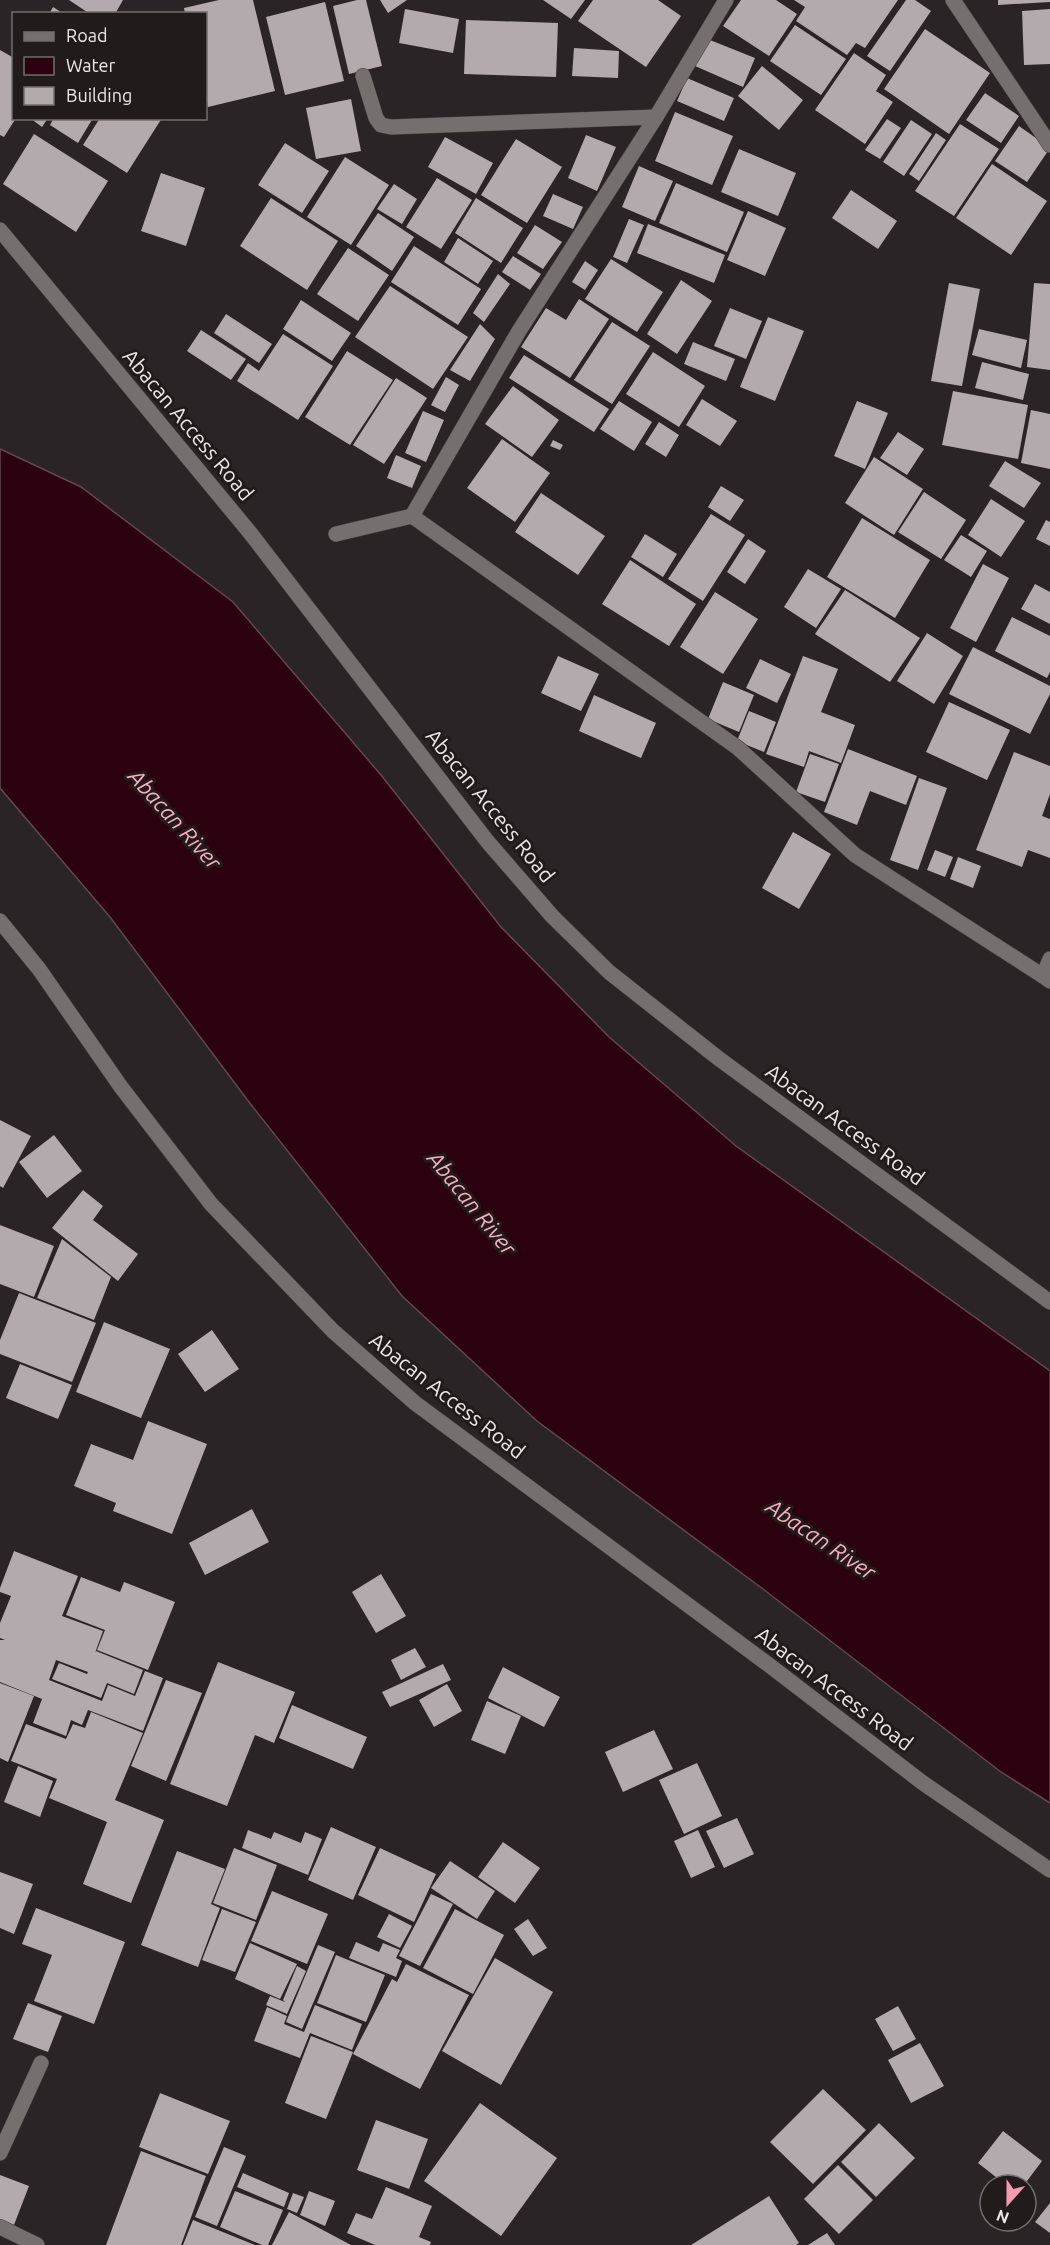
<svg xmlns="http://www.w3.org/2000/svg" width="1050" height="2245" viewBox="0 0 1050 2245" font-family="Ubuntu,sans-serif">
<rect width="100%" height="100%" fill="#2b2426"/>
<!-- water -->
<path fill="#2b010f" stroke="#654650" stroke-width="1.5" d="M 0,449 L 81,487 L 233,602 L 381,775 L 501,927 L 609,1037 L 736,1146 L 1050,1371 L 1050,1803 L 1001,1772 L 763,1589 L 537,1421 L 402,1296 L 249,1102 L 110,917 L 0,788 Z"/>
<!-- building -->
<g fill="#b2aaac">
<path d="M 69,0 L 123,0 L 115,14 L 90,14 Z"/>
<path d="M 219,0 L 253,0 L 275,91 L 208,107 L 206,97 L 206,14 L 185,14 L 184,8 Z"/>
<path d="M 357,0 L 366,0 L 382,66 L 349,74 L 333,6 Z"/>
<path d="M 380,0 L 407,0 L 388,13 Z"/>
<path d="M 543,0 L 585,0 L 571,19 Z"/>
<path d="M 593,0 L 658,0 L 681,16 L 646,67 L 578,21 Z"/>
<path d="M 741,0 L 776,0 L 797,14 L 769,56 L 723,26 Z"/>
<path d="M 794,0 L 898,0 L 865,48 L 856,43 L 847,55 L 796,21 L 805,7 Z"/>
<path d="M 906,0 L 915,0 L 931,11 L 890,71 L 867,56 Z"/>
<path d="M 998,0 L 1050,0 L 1050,2 L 998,5 Z"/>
<path d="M 325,2 L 344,81 L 285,95 L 266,17 Z"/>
<path d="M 53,7 L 64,14 L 49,14 Z"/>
<path d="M 405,9 L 459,19 L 453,53 L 399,43 Z"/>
<path d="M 1050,9 L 1050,64 L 1024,65 L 1022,11 Z"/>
<path d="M 466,20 L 558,23 L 556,77 L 464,74 Z"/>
<path d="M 795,25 L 846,59 L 821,95 L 770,61 Z"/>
<path d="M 925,29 L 990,73 L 949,134 L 884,89 Z"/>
<path d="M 710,40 L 755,58 L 743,87 L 695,66 Z"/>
<path d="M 574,48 L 619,51 L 618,78 L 572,76 Z"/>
<path d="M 0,50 L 14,58 L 14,118 L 16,118 L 4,137 L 0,135 Z"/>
<path d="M 854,53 L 886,75 L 876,91 L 893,102 L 865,144 L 815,110 Z"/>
<path d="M 762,66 L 803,100 L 779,130 L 738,96 Z"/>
<path d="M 687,78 L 734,98 L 724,121 L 677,101 Z"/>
<path d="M 985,93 L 1019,116 L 1001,143 L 966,120 Z"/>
<path d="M 351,99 L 361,151 L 316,159 L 306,108 Z"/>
<path d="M 675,112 L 733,136 L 712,185 L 655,161 Z"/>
<path d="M 30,118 L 48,118 L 42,127 Z"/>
<path d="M 54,118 L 93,118 L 78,143 L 50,125 Z"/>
<path d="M 100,118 L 162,118 L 127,173 L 83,145 Z"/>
<path d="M 887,119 L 901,128 L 880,159 L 865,150 Z"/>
<path d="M 911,120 L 932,134 L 904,176 L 883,162 Z"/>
<path d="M 960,124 L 999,149 L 954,216 L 915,191 Z"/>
<path d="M 1019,126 L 1050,148 L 1027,182 L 995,161 Z"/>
<path d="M 936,133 L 946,140 L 919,181 L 909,174 Z"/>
<path d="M 34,134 L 108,181 L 76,232 L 3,184 Z"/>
<path d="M 586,135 L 616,147 L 597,191 L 568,178 Z"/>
<path d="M 445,137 L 493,163 L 476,194 L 428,167 Z"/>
<path d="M 516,139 L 562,167 L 527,223 L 481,195 Z"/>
<path d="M 285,143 L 329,171 L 302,213 L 258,185 Z"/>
<path d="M 739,149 L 796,173 L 778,216 L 721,192 Z"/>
<path d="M 345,157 L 389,185 L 351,245 L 307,217 Z"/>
<path d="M 992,164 L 1047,201 L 1011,255 L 956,218 Z"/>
<path d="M 639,166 L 673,181 L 655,221 L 622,207 Z"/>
<path d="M 161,173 L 205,188 L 186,246 L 141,231 Z"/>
<path d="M 437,178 L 472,200 L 441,249 L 406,227 Z"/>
<path d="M 676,183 L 744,212 L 727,252 L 659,223 Z"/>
<path d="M 394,184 L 417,199 L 402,224 L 377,209 Z"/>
<path d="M 851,190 L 897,221 L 878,249 L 832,218 Z"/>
<path d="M 553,194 L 583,207 L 573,229 L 543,216 Z"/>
<path d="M 271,198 L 338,241 L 307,290 L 240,246 Z"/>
<path d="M 476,198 L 523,228 L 501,263 L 455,233 Z"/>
<path d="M 748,211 L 786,228 L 765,276 L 727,260 Z"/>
<path d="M 378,213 L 414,237 L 392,271 L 356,246 Z"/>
<path d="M 629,219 L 644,225 L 627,263 L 613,257 Z"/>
<path d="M 648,224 L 725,255 L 714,283 L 637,253 Z"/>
<path d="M 535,225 L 562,242 L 543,269 L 517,253 Z"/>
<path d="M 458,238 L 493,261 L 478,284 L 444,262 Z"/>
<path d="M 414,246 L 481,289 L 458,325 L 391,282 Z"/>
<path d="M 348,248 L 389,275 L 358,321 L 317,294 Z"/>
<path d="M 513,256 L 541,274 L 530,290 L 502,272 Z"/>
<path d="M 611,259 L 663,292 L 637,332 L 585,299 Z"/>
<path d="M 585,261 L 598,270 L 585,290 L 572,282 Z"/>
<path d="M 498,274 L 510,284 L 484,322 L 473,313 Z"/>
<path d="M 681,280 L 712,301 L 677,354 L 647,334 Z"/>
<path d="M 949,283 L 980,289 L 962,386 L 931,381 Z"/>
<path d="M 1034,283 L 1050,284 L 1050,370 L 1027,367 Z"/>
<path d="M 390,286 L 468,337 L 433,389 L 355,337 Z"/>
<path d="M 579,299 L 609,319 L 570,378 L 521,347 L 546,308 L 566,320 Z"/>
<path d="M 301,300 L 351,333 L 332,361 L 283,329 Z"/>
<path d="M 730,308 L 762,321 L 746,359 L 714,346 Z"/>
<path d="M 226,314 L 272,344 L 259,363 L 214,333 Z"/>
<path d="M 768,317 L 804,331 L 775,401 L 740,387 Z"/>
<path d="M 612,322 L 650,346 L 612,404 L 574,380 Z"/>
<path d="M 480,324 L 495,339 L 470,381 L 450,370 Z"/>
<path d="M 979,329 L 1027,340 L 1021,368 L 972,355 Z"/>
<path d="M 201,330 L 246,359 L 231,380 L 187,351 Z"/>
<path d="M 283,334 L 333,366 L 298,420 L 237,381 L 248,363 L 259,371 Z"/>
<path d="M 693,342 L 735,359 L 726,381 L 684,364 Z"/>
<path d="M 347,351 L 393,380 L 350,445 L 305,417 Z"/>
<path d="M 653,352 L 705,386 L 679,427 L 626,394 Z"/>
<path d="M 524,355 L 609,409 L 594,432 L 509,378 Z"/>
<path d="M 982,362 L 1029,374 L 1023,400 L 975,388 Z"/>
<path d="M 446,377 L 459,385 L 445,412 L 431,405 Z"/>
<path d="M 396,378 L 427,398 L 384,464 L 353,445 Z"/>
<path d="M 513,386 L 559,420 L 532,457 L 485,424 Z"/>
<path d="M 953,391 L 1028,405 L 1018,459 L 942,445 Z"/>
<path d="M 702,399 L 737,421 L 720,446 L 686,425 Z"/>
<path d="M 619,401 L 652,422 L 634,451 L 600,429 Z"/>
<path d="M 857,401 L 888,413 L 865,469 L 834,456 Z"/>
<path d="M 1031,410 L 1050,414 L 1050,469 L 1021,463 Z"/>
<path d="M 423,411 L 444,420 L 426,462 L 405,453 Z"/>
<path d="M 659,422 L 679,435 L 666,457 L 645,444 Z"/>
<path d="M 898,432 L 924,449 L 907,475 L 880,458 Z"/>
<path d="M 502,439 L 550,473 L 515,522 L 467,488 Z"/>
<path d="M 553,440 L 563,445 L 560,450 L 550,446 Z"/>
<path d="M 396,455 L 421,466 L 412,488 L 387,478 Z"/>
<path d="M 874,457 L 923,489 L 894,535 L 845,503 Z"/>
<path d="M 1005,461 L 1041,483 L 1024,508 L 989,486 Z"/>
<path d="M 721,486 L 744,500 L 730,521 L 708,507 Z"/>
<path d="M 924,492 L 966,520 L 941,559 L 898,532 Z"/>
<path d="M 541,493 L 605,536 L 578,575 L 515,532 Z"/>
<path d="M 991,499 L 1025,521 L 1001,557 L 968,535 Z"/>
<path d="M 711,514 L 745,535 L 703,601 L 668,579 Z"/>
<path d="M 862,518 L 930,560 L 895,618 L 827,577 Z"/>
<path d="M 1046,520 L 1050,522 L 1050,546 L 1036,539 Z"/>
<path d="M 645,534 L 677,554 L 663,577 L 631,557 Z"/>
<path d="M 961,535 L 987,551 L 971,577 L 944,560 Z"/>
<path d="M 748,539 L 766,551 L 745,584 L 727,572 Z"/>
<path d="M 630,560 L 696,604 L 669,646 L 602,604 Z"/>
<path d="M 983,564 L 1009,578 L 976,642 L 950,628 Z"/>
<path d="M 808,569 L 841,589 L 816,628 L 784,607 Z"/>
<path d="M 1035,584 L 1050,592 L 1050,624 L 1021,609 Z"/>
<path d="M 845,590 L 920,638 L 890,682 L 815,634 Z"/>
<path d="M 715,592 L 758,619 L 723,674 L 680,647 Z"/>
<path d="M 1012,617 L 1050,636 L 1050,672 L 1047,678 L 995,651 Z"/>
<path d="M 927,633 L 963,656 L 934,704 L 897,681 Z"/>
<path d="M 973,647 L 1050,686 L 1050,694 L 1030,734 L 949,694 Z"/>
<path d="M 558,656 L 599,674 L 581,711 L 541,693 Z"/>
<path d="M 803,656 L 838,669 L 821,712 L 855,725 L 841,763 L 809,751 L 804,767 L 766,754 Z"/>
<path d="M 760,659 L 791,674 L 777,703 L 746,688 Z"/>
<path d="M 723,682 L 754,695 L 739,732 L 708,719 Z"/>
<path d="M 594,695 L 656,723 L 641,758 L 579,731 Z"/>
<path d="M 949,702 L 1010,730 L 987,780 L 926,752 Z"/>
<path d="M 749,711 L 776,722 L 764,752 L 737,741 Z"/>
<path d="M 848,749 L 917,776 L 906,805 L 870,791 L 857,825 L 824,812 Z"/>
<path d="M 1014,752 L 1050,766 L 1050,794 L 1042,816 L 1050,819 L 1050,858 L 1028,850 L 1022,867 L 976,850 Z"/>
<path d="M 810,754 L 839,764 L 825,802 L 796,792 Z"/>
<path d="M 919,778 L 947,788 L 918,870 L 890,860 Z"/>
<path d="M 793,832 L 831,854 L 799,909 L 762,888 Z"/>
<path d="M 935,850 L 953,857 L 945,877 L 927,870 Z"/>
<path d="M 958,857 L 981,866 L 973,888 L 950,879 Z"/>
<path d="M 0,1120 L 31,1136 L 3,1188 L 0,1186 Z"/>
<path d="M 54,1135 L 82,1171 L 47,1198 L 19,1162 Z"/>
<path d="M 83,1190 L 103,1206 L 93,1220 L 138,1254 L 118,1281 L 52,1228 Z"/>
<path d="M 0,1225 L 54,1246 L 34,1297 L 0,1284 Z"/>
<path d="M 62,1239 L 111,1277 L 94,1320 L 37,1298 Z"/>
<path d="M 19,1293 L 96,1323 L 72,1382 L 0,1354 L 0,1340 Z"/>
<path d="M 104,1322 L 170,1349 L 141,1418 L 76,1392 Z"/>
<path d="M 212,1330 L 239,1369 L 205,1392 L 178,1354 Z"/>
<path d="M 20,1364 L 72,1385 L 58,1419 L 6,1398 Z"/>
<path d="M 148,1421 L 207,1444 L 172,1534 L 113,1511 L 116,1503 L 74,1486 L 91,1444 L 133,1460 Z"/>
<path d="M 252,1509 L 269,1542 L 205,1575 L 189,1543 Z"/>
<path d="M 14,1551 L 78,1576 L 62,1616 L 103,1631 L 95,1653 L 96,1651 L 143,1670 L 134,1694 L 107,1683 L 101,1698 L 52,1679 L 59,1663 L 87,1674 L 88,1672 L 56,1660 L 49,1680 L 102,1701 L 108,1685 L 135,1696 L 145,1671 L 163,1678 L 143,1731 L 88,1710 L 82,1725 L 71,1720 L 66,1736 L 33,1723 L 42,1699 L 0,1682 L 0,1640 L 5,1640 L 0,1638 L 0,1623 L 11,1596 L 0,1592 L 0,1588 Z"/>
<path d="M 381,1574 L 406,1616 L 376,1633 L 352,1592 Z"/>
<path d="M 81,1577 L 120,1592 L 124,1582 L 175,1602 L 148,1670 L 97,1650 L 105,1630 L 66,1615 Z"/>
<path d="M 415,1648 L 426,1667 L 401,1680 L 391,1660 Z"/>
<path d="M 218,1662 L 295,1692 L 274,1743 L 255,1735 L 227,1806 L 170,1784 Z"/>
<path d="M 443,1664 L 451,1680 L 390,1707 L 382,1692 Z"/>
<path d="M 503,1667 L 560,1697 L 544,1727 L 488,1698 Z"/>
<path d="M 166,1680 L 202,1693 L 166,1781 L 131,1766 Z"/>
<path d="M 0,1683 L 34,1696 L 8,1762 L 0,1758 Z"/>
<path d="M 447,1684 L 462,1711 L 434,1727 L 419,1700 Z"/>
<path d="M 487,1701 L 521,1716 L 505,1754 L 471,1740 Z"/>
<path d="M 292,1705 L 367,1737 L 353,1769 L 279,1738 Z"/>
<path d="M 91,1712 L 143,1733 L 115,1800 L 164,1820 L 131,1903 L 83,1884 L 107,1822 L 49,1798 L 57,1779 L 11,1761 L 26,1724 L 66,1739 L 73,1724 L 85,1728 Z"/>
<path d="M 654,1730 L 673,1769 L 623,1792 L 605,1752 Z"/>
<path d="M 697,1763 L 722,1816 L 684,1834 L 659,1780 Z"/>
<path d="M 18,1766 L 53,1781 L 40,1817 L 4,1802 Z"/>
<path d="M 737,1818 L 754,1854 L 724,1868 L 706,1831 Z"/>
<path d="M 331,1827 L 376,1847 L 353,1900 L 308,1880 Z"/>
<path d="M 248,1830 L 271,1839 L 274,1832 L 301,1843 L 305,1832 L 322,1839 L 308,1875 L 242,1848 Z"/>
<path d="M 698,1830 L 715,1867 L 691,1878 L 674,1841 Z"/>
<path d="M 503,1842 L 540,1868 L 515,1903 L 478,1877 Z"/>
<path d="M 234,1848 L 277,1865 L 256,1920 L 213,1903 Z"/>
<path d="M 380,1848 L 436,1874 L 414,1922 L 358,1895 Z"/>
<path d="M 177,1851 L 225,1869 L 211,1904 L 220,1908 L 198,1967 L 141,1945 Z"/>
<path d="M 450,1861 L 495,1891 L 477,1919 L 431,1888 Z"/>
<path d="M 0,1872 L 33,1884 L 14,1934 L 0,1928 Z"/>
<path d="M 272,1891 L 328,1914 L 307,1964 L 251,1941 Z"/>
<path d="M 431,1894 L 453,1904 L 420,1966 L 399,1956 Z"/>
<path d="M 36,1908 L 125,1942 L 94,2024 L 34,2001 L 52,1955 L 22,1944 Z"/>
<path d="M 222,1909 L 256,1922 L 235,1972 L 202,1960 Z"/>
<path d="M 455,1909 L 504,1935 L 473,1994 L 423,1968 Z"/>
<path d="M 389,1914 L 412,1926 L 400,1948 L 377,1937 Z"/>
<path d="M 528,1919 L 547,1948 L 533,1956 L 514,1929 Z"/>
<path d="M 356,1942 L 379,1952 L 383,1943 L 400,1950 L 396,1958 L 402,1961 L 396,1977 L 349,1958 Z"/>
<path d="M 250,1943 L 297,1964 L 280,1999 L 235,1979 Z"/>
<path d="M 318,1945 L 335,1952 L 302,2029 L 286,2022 Z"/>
<path d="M 336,1955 L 385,1975 L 366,2022 L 317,2003 Z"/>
<path d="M 495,1958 L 553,1992 L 501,2085 L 442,2051 Z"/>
<path d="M 406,1964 L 469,1995 L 420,2089 L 353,2054 L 392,1979 L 397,1982 Z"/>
<path d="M 297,1966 L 306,1971 L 287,2014 L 266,2005 L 270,1996 L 285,2002 L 283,2000 Z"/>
<path d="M 28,2003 L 62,2016 L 48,2052 L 13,2039 Z"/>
<path d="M 315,2005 L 362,2024 L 352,2050 L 310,2033 L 300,2058 L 254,2041 L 267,2007 L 287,2016 L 284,2024 L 304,2032 Z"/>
<path d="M 898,2006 L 916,2039 L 893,2051 L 875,2019 Z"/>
<path d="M 311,2036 L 353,2052 L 326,2119 L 285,2103 Z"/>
<path d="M 920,2043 L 944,2086 L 911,2103 L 888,2060 Z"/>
<path d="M 823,2089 L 866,2130 L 813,2184 L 770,2142 Z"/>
<path d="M 160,2093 L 230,2121 L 208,2174 L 139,2147 Z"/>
<path d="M 480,2103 L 557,2158 L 501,2236 L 424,2181 Z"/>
<path d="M 376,2120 L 428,2139 L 409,2189 L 357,2170 Z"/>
<path d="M 879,2123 L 915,2158 L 876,2197 L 841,2162 Z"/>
<path d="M 1003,2131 L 1042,2161 L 1024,2185 L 1006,2185 L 978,2163 Z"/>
<path d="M 224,2147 L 246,2156 L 217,2226 L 195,2217 Z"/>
<path d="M 141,2151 L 206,2176 L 181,2245 L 106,2245 Z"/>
<path d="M 838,2165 L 873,2200 L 839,2234 L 804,2199 Z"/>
<path d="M 243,2173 L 289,2193 L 284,2207 L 237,2187 Z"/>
<path d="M 0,2175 L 29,2186 L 14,2225 L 0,2220 Z"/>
<path d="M 386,2187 L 432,2206 L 419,2237 L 431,2242 L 430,2245 L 375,2245 L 347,2233 L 356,2213 L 372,2219 Z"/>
<path d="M 235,2191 L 283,2210 L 268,2245 L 262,2245 L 220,2227 Z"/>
<path d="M 309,2191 L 335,2201 L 325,2226 L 300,2215 Z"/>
<path d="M 293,2193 L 304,2197 L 297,2213 L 287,2209 Z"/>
<path d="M 769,2196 L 799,2243 L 796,2245 L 691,2245 Z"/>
<path d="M 1050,2203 L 1050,2233 L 1035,2222 Z"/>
<path d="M 289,2212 L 351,2245 L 272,2245 Z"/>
<path d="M 193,2220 L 255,2245 L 183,2245 Z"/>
<path d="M 827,2233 L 835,2245 L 808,2245 Z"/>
</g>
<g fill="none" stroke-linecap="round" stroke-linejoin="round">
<!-- minor casing -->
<g stroke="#474243" stroke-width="16">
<g id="minor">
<path d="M 953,0 L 1050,145"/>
<path d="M 363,76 L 376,118 L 381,125 L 391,127 L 656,117"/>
<path d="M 412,516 L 519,331 L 656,117 L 726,0"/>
<path d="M 336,534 L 412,516 L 738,748 L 855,855 L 1043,976"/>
<path d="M 1050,959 L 1043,976 L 1050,981"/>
<path d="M 0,2153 L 41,2063"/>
<path d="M 0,2227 L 37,2245"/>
</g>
</g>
<!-- tertiary casing -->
<g stroke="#474243" stroke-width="16">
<g id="tertiary">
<path d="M 0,230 L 251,534 L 487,841 L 552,916 L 609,972 L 718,1058 L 1050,1302"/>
<path d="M 0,921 L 39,969 L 121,1087 L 211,1204 L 333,1331 L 415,1403 L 769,1665 L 923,1783 L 1050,1870"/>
</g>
</g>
<!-- minor -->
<use href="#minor" stroke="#766f70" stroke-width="15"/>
<!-- tertiary -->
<use href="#tertiary" stroke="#766f70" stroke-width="15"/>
</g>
<g text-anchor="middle" stroke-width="6" stroke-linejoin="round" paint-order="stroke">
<!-- street labels -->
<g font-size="21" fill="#ece8e9" stroke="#211b1c">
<text transform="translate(188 425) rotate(50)" y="7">Abacan Access Road</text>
<text transform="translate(490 806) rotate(51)" y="7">Abacan Access Road</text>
<text transform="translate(845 1125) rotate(36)" y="7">Abacan Access Road</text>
<text transform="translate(447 1396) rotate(38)" y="7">Abacan Access Road</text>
<text transform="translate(834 1689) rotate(37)" y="7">Abacan Access Road</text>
</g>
<!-- water labels -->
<g font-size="22" font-style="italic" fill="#fdadbf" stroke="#211b1c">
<text transform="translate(175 819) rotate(48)" y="8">Abacan River</text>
<text transform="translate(472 1203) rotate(51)" y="8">Abacan River</text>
<text transform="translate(821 1539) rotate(34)" y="8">Abacan River</text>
</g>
</g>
<!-- legend -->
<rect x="12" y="12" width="195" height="108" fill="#211b1c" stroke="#726d6e" stroke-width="1.5"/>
<rect x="24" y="32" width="30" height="9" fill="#766f70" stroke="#726d6e" stroke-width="1.5"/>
<text x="66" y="42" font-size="18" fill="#ece8e9">Road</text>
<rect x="24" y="57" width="30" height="18" fill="#2b010f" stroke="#726d6e" stroke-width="1.5"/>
<text x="66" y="72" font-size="18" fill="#ece8e9">Water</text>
<rect x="24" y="87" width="30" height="18" fill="#b2aaac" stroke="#726d6e" stroke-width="1.5"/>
<text x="66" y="102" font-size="18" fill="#ece8e9">Building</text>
<!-- north arrow -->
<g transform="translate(1008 2203) rotate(201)"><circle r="28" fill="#211b1c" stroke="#726d6e" stroke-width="1.5"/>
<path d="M0-4.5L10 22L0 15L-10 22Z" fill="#f29aae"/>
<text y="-9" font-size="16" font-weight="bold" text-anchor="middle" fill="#ece8e9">N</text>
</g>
</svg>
